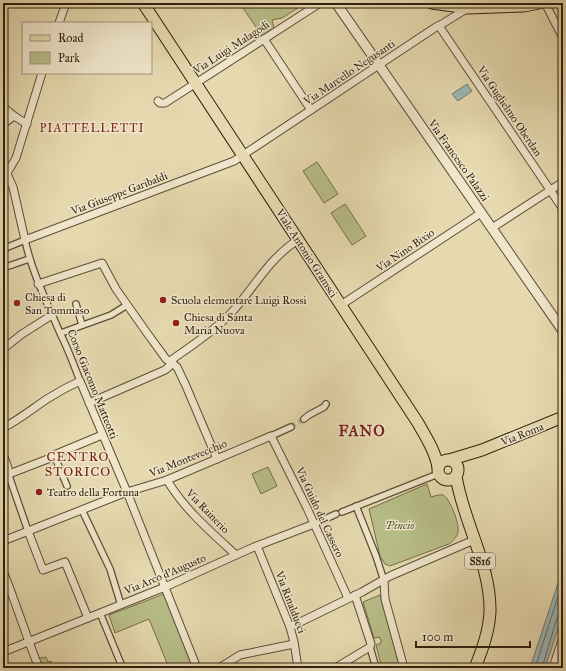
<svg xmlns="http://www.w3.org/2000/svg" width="566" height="671" viewBox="0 0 566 671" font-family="'IM FELL Great Primer',serif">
<rect width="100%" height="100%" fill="#e6d9af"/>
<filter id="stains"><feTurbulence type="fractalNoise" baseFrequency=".005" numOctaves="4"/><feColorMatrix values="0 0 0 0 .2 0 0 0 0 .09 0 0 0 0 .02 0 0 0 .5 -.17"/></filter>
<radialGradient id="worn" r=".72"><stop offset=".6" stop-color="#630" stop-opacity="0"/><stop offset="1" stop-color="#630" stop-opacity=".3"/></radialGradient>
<!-- green -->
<g fill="#b8be88" stroke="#746e4b">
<path d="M 244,3 L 297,3 L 298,8 L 282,18 L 272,20 L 274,28 L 262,36 L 243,8 Z"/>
<path d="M 317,162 L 338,194 L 324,203 L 303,171 Z"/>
<path d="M 345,204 L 366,236 L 352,245 L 331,213 Z"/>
<path d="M 268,467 L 277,486 L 261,494 L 252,474 Z"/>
<path d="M 427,484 L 431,497 C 435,496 439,494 443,495 C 450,498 460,525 458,532 C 457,537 453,541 449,544 L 390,566 L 385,564 L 380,556 L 369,509 Z"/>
<path d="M 164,594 L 193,668 L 169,668 L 149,619 L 115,633 L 109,615 Z"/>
<path d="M 380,595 L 400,668 L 382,668 L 376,645 L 381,643 L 381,640 L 379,637 L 374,638 L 363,602 Z"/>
<path d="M 37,657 L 41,658 L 46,657 L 48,662 L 51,661 L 54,668 L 42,668 Z"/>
</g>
<!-- water -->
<g fill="#9cb7b7" stroke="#707a73">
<path d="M 467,84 L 472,91 L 458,101 L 452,94 Z"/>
<path d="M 563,568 L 563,614 L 545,668 L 530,668 Z"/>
</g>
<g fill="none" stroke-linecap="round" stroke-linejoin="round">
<!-- shore -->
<g stroke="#666b62" stroke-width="1">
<path d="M 535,668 L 563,581"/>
<path d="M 542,668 L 557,618 L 560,616 L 563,615"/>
</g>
<!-- pedestrian-tunnel -->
<path stroke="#c1b48f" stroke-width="5.5" stroke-dasharray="5.5 3" stroke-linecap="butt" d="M 291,427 L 304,419"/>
<!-- pedestrian casing -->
<g stroke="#5d4e36" stroke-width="8">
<g id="pedestrian">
<path d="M 3,249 L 25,240 C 32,273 47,302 60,333 C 68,349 74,365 80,381"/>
<path d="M 3,268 L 29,259"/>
<path d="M 76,304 L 82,325"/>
<path d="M 61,333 L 111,315 L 127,305"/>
<path d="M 304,419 L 309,415 L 324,407 L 326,404"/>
<path d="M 271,436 L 291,427"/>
<path d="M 54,455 L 67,486"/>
<path d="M 9,476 L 28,531"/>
<path d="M 356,506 L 376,556 L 384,581"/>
<path d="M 82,510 L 110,569 L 121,605"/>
<path d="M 342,512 L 438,474"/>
<path d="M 314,524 L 336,514"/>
<path d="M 100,613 L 121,664"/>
<path d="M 370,647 L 376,668"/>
</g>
</g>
<!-- minor casing -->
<g stroke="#5d4e36" stroke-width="9">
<g id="minor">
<path d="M 545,3 L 563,38"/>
<path d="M 59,23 L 66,3"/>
<path d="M 439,26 L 563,209"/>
<path d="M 264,39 L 311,110"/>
<path d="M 158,101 L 160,103 L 165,103 L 320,3"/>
<path d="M 3,107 L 14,116 L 27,124"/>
<path d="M 3,124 L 14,116"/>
<path d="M 3,165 L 13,187 L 25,240 L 234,161 L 436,27 L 442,24 L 468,8"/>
<path d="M 7,173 L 16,158 L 42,73"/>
<path d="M 492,228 L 563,182"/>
<path d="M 38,284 L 102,263 L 116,289 L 147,333 L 166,359 L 177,367 L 186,386 L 217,459"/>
<path d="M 341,305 L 481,213"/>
<path d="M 3,349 L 22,334 L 52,315"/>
<path d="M 170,361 C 191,346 214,331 232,312 C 254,288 270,257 298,240"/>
<path d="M 89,403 L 165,370 L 173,363"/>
<path d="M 3,428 C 20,419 32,409 47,399 C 58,392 69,386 80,381 L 127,492 L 197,668"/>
<path d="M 3,454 L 8,468"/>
<path d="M 9,474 L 53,457 L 54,455 L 102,435"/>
<path d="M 167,480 C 184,509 211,532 236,555"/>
<path d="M 28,531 L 43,570 L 65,562 L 88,618"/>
<path d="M 3,541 L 127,492 L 167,480 L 271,436 L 307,508 L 348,598"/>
<path d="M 257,546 L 290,627 L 294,642 L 298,668"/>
<path d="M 3,571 C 16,603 26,636 39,668"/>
<path d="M 384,581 L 385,599 L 404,668"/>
<path d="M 290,627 L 362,592 L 390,576 L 474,540"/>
<path d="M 3,652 L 165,587 L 254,547 L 314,524"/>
<path d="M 219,668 L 240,655 L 294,644"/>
<path d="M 335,668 L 370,647 L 371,644 L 355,595"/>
</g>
</g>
<!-- tertiary casing -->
<g stroke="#5d4e36" stroke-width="11">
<g id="tertiary">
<path d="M 336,3 L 563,331"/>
<path d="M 554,668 L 563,640"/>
</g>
</g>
<!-- primary casing -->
<g stroke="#2f1f0e" stroke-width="13">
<g id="primary">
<path d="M 143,3 L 418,423 C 426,437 435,451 438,467"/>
<path d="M 432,3 L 468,8 L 524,6 L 539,3"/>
<circle cx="448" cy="470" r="10"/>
<path d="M 449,460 L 482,450 L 563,417"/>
<path d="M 456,476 C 463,522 491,565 490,612 C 489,632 482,650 475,668"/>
</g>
</g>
<!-- pedestrian -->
<use href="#pedestrian" stroke="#efe6cb" stroke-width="5.5"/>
<!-- minor -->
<use href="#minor" stroke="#efe6cb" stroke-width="7"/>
<!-- tertiary -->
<use href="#tertiary" stroke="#efe6cb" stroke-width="9"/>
<!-- primary -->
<use href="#primary" stroke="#e6d9af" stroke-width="11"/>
</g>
<!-- markers -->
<g fill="#8f2418" stroke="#efe6cb" stroke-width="1.5">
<circle cx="163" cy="300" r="4"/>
<circle cx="17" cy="303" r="4"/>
<circle cx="176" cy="323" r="4"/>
<circle cx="39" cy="492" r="4"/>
</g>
<g text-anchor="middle" stroke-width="3" stroke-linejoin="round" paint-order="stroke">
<!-- shield labels -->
<rect fill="#efe6cb" stroke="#695b47" stroke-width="1" x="465" y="553" width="30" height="16" rx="3"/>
<g font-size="10" font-weight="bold" fill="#2f1f0e">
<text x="480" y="565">SS16</text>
</g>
<!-- street labels -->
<g font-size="11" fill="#2f1f0e" stroke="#efe6cb">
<text transform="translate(231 47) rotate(-33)" y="4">Via Luigi Malagodi</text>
<text transform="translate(349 72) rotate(-34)" y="4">Via Marcello Negusanti</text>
<text transform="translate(510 111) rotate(56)" y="4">Via Guglielmo Oberdan</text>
<text transform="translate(459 160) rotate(55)" y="4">Via Francesco Palazzi</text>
<text transform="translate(119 193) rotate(-21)" y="4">Via Giuseppe Garibaldi</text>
<text transform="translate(405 250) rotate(-34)" y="4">Via Nino Bixio</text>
<text transform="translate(307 253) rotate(57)" y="4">Viale Antonio Gramsci</text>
<text transform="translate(93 384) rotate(68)" y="4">Corso Giacomo Matteotti</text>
<text transform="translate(522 434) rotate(-22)" y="4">Via Roma</text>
<text transform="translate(188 458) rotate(-22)" y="4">Via Montevecchio</text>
<text transform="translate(208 511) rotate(46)" y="4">Via Rainerio</text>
<text transform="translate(320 512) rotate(65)" y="4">Via Guido del Cassero</text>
<text transform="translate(165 574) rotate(-23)" y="4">Via Arco d'Augusto</text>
<text transform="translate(291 602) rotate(69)" y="4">Via Rinalducci</text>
</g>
<!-- poi labels -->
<g font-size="11" fill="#2f1f0e" stroke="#efe6cb" text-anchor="start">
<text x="25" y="301">Chiesa di<tspan x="25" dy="13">San Tommaso</tspan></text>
<text x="171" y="304">Scuola elementare Luigi Rossi</text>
<text x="184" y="321">Chiesa di Santa<tspan x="184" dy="13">Maria Nuova</tspan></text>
<text x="47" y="496">Teatro della Fortuna</text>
</g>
<!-- park labels -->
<g font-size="11" font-style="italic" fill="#584f33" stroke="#efe6cb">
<text x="400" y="529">Pincio</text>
</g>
<!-- neighbourhood labels -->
<g font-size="12" letter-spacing="1" fill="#7a1f14" stroke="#efe6cb">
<text x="92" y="132">PIATTELLETTI</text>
</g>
<!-- quarter labels -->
<g font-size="13" letter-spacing="1" fill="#7a1f14" stroke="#efe6cb">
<text x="78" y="461">CENTRO<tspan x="78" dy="15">STORICO</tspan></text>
</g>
<!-- district labels -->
<g font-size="15" font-weight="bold" letter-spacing="1" fill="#7a1f14" stroke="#efe6cb">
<text x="362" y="436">FANO</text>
</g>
</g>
<!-- margin -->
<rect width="566" height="671" fill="none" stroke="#e6d9af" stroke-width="16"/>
<rect x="4" y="4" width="558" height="663" fill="none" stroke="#2f1f0e" stroke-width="2"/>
<rect x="8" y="8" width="550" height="655" fill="none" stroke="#2f1f0e"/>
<!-- legend -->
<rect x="22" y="22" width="130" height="52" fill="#efe6cb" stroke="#a2967f"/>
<rect x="30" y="35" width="20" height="6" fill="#e6d9af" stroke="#a2967f"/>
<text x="58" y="42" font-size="12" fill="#2f1f0e">Road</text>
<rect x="30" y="52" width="20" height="12" fill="#b8be88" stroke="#a2967f"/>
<text x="58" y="62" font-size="12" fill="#2f1f0e">Park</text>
<!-- scale -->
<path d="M416 641v6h114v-6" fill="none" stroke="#2f1f0e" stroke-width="2"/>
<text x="422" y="641" font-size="12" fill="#2f1f0e" stroke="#efe6cb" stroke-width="3" paint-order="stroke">100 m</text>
<rect width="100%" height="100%" filter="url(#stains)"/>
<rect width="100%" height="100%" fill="url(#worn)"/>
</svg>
